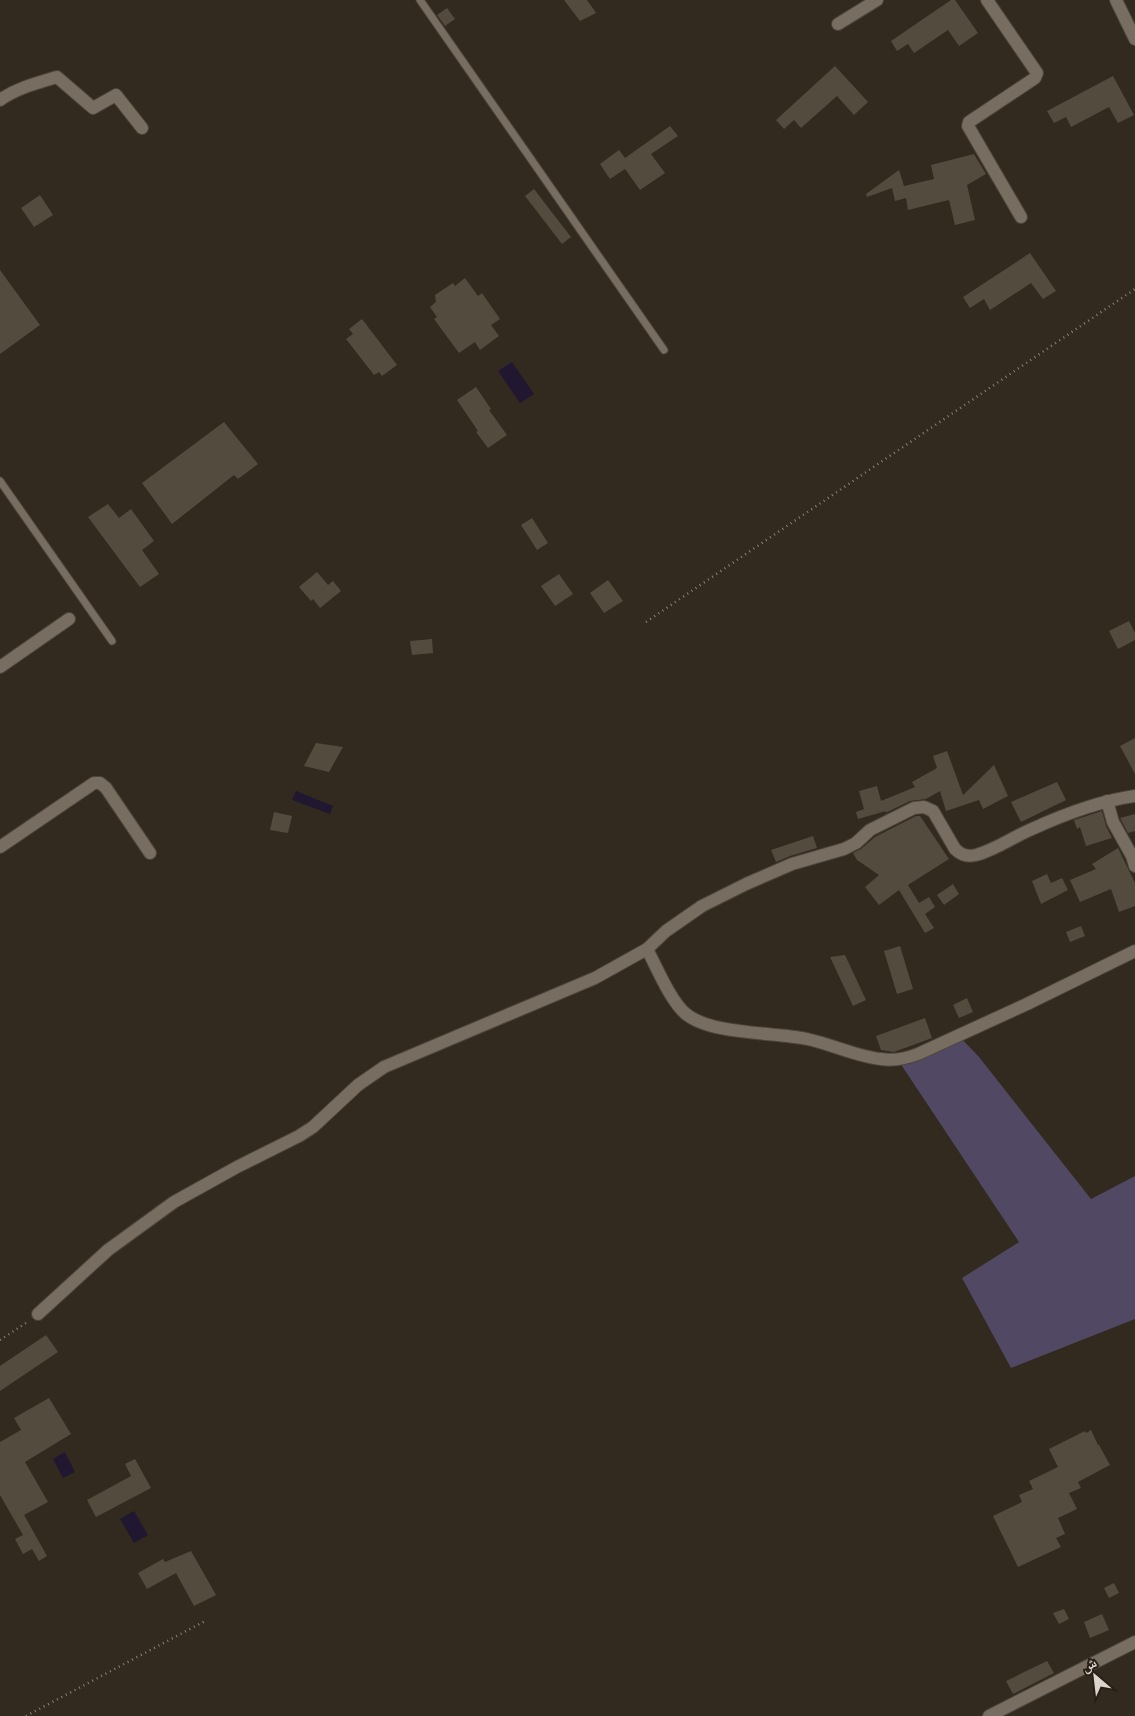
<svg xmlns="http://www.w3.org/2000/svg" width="1135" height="1716" viewBox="0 0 1135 1716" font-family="'Golos Text','Noto Naskh Arabic',sans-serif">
<rect width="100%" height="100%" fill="#322a1f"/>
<!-- green -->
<path fill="#514863" d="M 958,1035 L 979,1057 L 1091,1199 L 1135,1176 L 1135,1319 L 1011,1368 L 962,1278 L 1019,1242 L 898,1060 Z"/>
<!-- water -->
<g fill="#211731">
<path d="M 512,362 L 534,394 L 520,403 L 498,371 Z"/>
<path d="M 296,791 L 333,806 L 330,814 L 292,800 Z"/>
<path d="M 65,1452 L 75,1472 L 63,1478 L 53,1459 Z"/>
<path d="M 134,1511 L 148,1535 L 134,1543 L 120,1519 Z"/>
</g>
<!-- building -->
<g fill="#544b3f">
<path d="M 564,0 L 587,0 L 596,13 L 580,21 Z"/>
<path d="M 951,0 L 955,0 L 978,33 L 959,46 L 948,30 L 914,53 L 908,44 L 897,51 L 891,41 Z"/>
<path d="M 447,8 L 455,19 L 445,26 L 437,15 Z"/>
<path d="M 835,66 L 868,102 L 854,115 L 837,96 L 801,128 L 794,120 L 784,129 L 776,120 Z"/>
<path d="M 1113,76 L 1134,115 L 1118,123 L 1109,107 L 1071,127 L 1066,117 L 1054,123 L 1047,111 Z"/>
<path d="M 670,126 L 678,136 L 651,154 L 665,173 L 640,190 L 625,169 L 610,179 L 600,164 L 619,150 L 625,158 Z"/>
<path d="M 974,154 L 986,174 L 967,185 L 975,220 L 955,225 L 949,200 L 908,210 L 906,198 L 895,201 L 892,188 L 867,197 L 866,194 L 899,170 L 904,186 L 934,179 L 931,165 Z"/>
<path d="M 534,189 L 571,237 L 562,244 L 525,196 Z"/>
<path d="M 40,195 L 53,215 L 34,227 L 21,208 Z"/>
<path d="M 1030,253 L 1056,291 L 1043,299 L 1031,283 L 990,310 L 984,299 L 970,308 L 963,297 Z"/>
<path d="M 0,270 L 40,325 L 0,354 Z"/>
<path d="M 465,278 L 478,296 L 482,293 L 500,319 L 491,325 L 499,336 L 480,350 L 475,342 L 459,353 L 434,319 L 437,317 L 430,307 L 436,302 L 435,295 L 453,283 L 455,286 Z"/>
<path d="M 362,319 L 397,365 L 382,376 L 379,372 L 374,375 L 346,339 L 353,334 L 349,329 Z"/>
<path d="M 476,387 L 491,409 L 489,410 L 507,435 L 488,448 L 476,432 L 478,431 L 457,400 Z"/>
<path d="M 224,422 L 258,464 L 238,479 L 234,475 L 172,524 L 142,483 Z"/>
<path d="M 108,504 L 119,518 L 131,509 L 154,541 L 142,550 L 159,574 L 140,587 L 88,517 Z"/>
<path d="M 532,518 L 548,543 L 537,550 L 521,525 Z"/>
<path d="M 317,572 L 328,585 L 333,581 L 341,591 L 320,608 L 313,599 L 311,601 L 299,587 Z"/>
<path d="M 559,574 L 573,594 L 555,606 L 541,586 Z"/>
<path d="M 608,580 L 623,601 L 604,613 L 590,593 Z"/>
<path d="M 1129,621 L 1135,633 L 1135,640 L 1118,649 L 1109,631 Z"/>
<path d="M 432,639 L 433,653 L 412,655 L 410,641 Z"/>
<path d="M 1135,738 L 1135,774 L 1120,746 Z"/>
<path d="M 316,743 L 343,747 L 329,772 L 304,766 Z"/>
<path d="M 947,751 L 963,795 L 994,765 L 1008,796 L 983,809 L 979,800 L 946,811 L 940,791 L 926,799 L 910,801 L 885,813 L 886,811 L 858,819 L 856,812 L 864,809 L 859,791 L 877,786 L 881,801 L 915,787 L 912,782 L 937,768 L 933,756 Z"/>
<path d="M 1057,782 L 1066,800 L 1021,822 L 1011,802 Z"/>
<path d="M 1102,811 L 1106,826 L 1112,838 L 1086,846 L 1080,827 L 1077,829 L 1074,820 Z"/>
<path d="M 274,812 L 292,816 L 288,833 L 270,830 Z"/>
<path d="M 1135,814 L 1135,831 L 1128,833 L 1120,818 Z"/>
<path d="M 916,816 L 920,816 L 949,859 L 908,885 L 919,903 L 929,897 L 935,907 L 925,914 L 934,928 L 925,933 L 899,890 L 879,905 L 865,887 L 879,875 L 857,860 L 853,853 L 861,849 L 875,837 Z"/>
<path d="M 813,836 L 817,848 L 790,856 L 776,862 L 771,850 Z"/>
<path d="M 1118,848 L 1135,883 L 1135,906 L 1119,912 L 1111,889 L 1080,902 L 1070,880 L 1096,869 L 1092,864 Z"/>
<path d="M 1047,874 L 1051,883 L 1062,878 L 1068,890 L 1041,904 L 1032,881 Z"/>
<path d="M 953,884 L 959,894 L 944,905 L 937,895 Z"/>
<path d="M 1081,926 L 1085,936 L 1070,942 L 1066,932 Z"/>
<path d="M 900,946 L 913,989 L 897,994 L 884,951 Z"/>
<path d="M 845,955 L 866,1000 L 853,1006 L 830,957 Z"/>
<path d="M 967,998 L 973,1012 L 959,1018 L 953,1005 Z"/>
<path d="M 925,1018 L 932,1038 L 894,1052 L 881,1050 L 876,1036 Z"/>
<path d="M 46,1335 L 58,1352 L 0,1391 L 0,1366 Z"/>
<path d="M 49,1398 L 71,1434 L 25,1462 L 48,1502 L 24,1515 L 47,1556 L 39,1561 L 32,1549 L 23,1554 L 15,1539 L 23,1535 L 0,1495 L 0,1442 L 21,1430 L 14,1418 Z"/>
<path d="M 1091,1430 L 1098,1445 L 1099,1445 L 1110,1465 L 1078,1482 L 1081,1488 L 1069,1493 L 1077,1509 L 1058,1518 L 1065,1534 L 1056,1538 L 1061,1547 L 1018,1567 L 993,1516 L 1022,1502 L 1019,1495 L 1033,1489 L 1029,1481 L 1058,1467 L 1049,1449 L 1085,1431 L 1086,1433 Z"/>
<path d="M 135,1459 L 151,1488 L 96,1517 L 87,1500 L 131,1476 L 125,1464 Z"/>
<path d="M 191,1551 L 216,1595 L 194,1606 L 176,1573 L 147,1589 L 138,1573 L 163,1559 L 165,1562 Z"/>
<path d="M 1114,1583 L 1119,1593 L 1109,1598 L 1104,1588 Z"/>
<path d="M 1064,1609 L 1069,1619 L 1059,1624 L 1053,1613 Z"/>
<path d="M 1102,1614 L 1109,1630 L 1090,1638 L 1084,1622 Z"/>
<path d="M 1047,1661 L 1054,1673 L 1013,1694 L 1006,1681 Z"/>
</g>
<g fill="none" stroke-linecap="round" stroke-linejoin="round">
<!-- lane casing -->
<g stroke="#4c453b" stroke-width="9">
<g id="lane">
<path d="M 420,0 L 664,350"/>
<path d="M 0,481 L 112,641"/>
</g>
</g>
<!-- street casing -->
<g stroke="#4c453b" stroke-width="14">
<g id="street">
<path d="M 987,0 L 1037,73 L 1035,78 L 969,122 L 968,126 L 1021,217"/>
<path d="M 1116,0 L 1135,39"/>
<path d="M 838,24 L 877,0"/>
<path d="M 0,100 C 17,88 37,83 57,77 L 93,108 L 116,95 L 142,128"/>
<path d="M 0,667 L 69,619"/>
<path d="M 1107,801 L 1113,822 L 1132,856 L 1135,866"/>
<path d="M 0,847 L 94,783 L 100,783 L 106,788 L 150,853"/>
<path d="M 647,949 C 656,966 671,1002 686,1014 C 712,1035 774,1032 807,1039 C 831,1044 858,1057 881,1059 C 894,1061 905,1059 918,1054 L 1027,1004 L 1135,951"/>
<path d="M 38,1314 L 108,1250 L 174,1202 L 237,1167 L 299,1136 L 313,1127 L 358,1085 L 384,1067 L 595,978 L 647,949 L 666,931 L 702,906 L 746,884 L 792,864 L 844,849 L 856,843 L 870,830 L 914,808 L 924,807 L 933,811 L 955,849 C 961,855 967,857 976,855 C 995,850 1013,837 1032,829 C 1065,814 1099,801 1135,796"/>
<path d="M 989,1716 L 1135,1642"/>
</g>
</g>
<!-- path -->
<g stroke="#898279" stroke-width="2.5" stroke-dasharray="1 4" stroke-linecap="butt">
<path d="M 646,622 L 1135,289"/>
<path d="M 0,1340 L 29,1321"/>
<path d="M 26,1716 L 207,1620"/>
</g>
<!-- lane -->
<use href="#lane" stroke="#776d61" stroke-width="7"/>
<!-- street -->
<use href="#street" stroke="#776d61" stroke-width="12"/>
</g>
<!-- north arrow -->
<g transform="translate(1095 1676) rotate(332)" stroke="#282016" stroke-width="4" paint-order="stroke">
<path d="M0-4L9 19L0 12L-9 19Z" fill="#dbd5ce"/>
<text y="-8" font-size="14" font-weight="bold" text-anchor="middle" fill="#dbd5ce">ش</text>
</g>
</svg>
